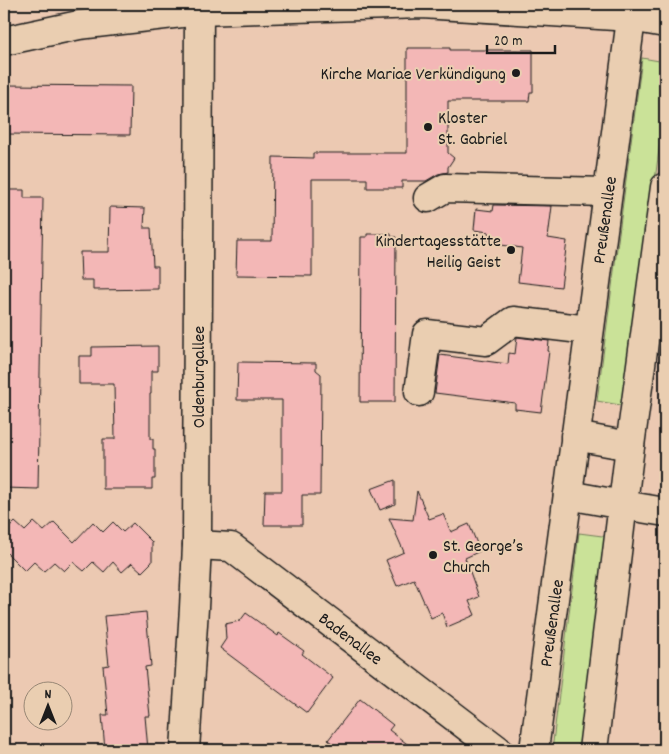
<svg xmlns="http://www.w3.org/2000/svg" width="669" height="754" viewBox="0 0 669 754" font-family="Dekko,sans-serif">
<rect width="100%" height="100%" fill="#ecc9b2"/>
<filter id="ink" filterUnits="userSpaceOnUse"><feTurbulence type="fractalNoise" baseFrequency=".02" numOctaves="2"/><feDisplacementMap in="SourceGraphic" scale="10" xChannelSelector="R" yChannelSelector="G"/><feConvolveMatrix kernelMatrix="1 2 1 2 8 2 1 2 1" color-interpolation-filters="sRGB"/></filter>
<g filter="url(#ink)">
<!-- green -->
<g fill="#cae298" stroke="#737f5a">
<path d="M 642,58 L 665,62 L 665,103 L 626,406 L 597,401 Z"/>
<path d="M 579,533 L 610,537 L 581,750 L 552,750 Z"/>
</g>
<!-- building -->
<g fill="#f3b7b6" stroke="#1c1c1c">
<path d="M 407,48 L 450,48 L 450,50 L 533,50 L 533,92 L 530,92 L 529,101 L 448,101 L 448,153 L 454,158 L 448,167 L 448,172 L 438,174 L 426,181 L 402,181 L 402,188 L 367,188 L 367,179 L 312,179 L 312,276 L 236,275 L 237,241 L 272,241 L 273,157 L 313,158 L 313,153 L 407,153 Z"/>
<path d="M 4,85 L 131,86 L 130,135 L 4,134 Z"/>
<path d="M 4,190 L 24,190 L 24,198 L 43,198 L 38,489 L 4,488 Z"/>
<path d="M 494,205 L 552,206 L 548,238 L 567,241 L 561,287 L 518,282 L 522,248 L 488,243 L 489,232 L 474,230 L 476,209 L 493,211 Z"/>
<path d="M 110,207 L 145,208 L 144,228 L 151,228 L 153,266 L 158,266 L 158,289 L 93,290 L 93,280 L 81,280 L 80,252 L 109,252 Z"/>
<path d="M 367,234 L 391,234 L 391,237 L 396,237 L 395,402 L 360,402 L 361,237 L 367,237 Z"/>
<path d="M 517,337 L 549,341 L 548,351 L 549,351 L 541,412 L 515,409 L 515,403 L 435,393 L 440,355 L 508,364 L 509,353 L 515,354 Z"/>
<path d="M 158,346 L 158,371 L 151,371 L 151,394 L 150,394 L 150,439 L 153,439 L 153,449 L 155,449 L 155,479 L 152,479 L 152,489 L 103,489 L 103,439 L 115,439 L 114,384 L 79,384 L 79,356 L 92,356 L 92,347 Z"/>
<path d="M 238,362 L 316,363 L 316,370 L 321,374 L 320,495 L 302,495 L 302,525 L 264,525 L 265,491 L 282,491 L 282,400 L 237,400 Z"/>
<path d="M 395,480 L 395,504 L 380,510 L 371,489 Z"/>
<path d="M 417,491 L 429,519 L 443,514 L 451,532 L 469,524 L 480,551 L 465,558 L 479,597 L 469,601 L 475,615 L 447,627 L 442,613 L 431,618 L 414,579 L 397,586 L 386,560 L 404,552 L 389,518 L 413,520 Z"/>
<path d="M 15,522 L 25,531 L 34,522 L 44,531 L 54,522 L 74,542 L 93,522 L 103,532 L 113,522 L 123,532 L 133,523 L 152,542 L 152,562 L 142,572 L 132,563 L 122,572 L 113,562 L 104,572 L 93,562 L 84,571 L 73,562 L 64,571 L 54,562 L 44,571 L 34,562 L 25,571 L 4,550 L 4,533 Z"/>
<path d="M 146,612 L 151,666 L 145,667 L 150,716 L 145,716 L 148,750 L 105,750 L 102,715 L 108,715 L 103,666 L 109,665 L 104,616 Z"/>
<path d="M 246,613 L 278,636 L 279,633 L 304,651 L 302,654 L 333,678 L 307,713 L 220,648 L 226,639 L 225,624 L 240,621 Z"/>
<path d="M 360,699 L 393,725 L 389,730 L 415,750 L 341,750 L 328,740 Z"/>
</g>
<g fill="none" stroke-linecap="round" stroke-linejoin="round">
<!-- minor casing -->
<g stroke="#1c1c1c" stroke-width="31">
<g id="minor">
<path d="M 4,41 L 79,25 L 199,11 L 422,4 L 631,17 L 665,23"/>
<path d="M 428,198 L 445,188 L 607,192"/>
<path d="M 419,392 L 427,334 L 486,341 L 513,321 L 589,330"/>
<path d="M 575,436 L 630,446"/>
<path d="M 568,495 L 623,505 L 665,512"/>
<path d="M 197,545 L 231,547 L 498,750"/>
<path d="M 185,750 L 194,608 L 197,545 L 199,4"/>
<path d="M 534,750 L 633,4"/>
<path d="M 593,750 L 630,446 L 665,187"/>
</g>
</g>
<!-- minor -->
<use href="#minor" stroke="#eaceb1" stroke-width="28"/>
</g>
</g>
<!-- markers -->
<g fill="#1c1c1c" stroke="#eaceb1" stroke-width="2">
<circle cx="516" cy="73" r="5"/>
<circle cx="428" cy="127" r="5"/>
<circle cx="511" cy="250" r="5"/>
<circle cx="433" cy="555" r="5"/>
</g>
<g text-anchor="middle" stroke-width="4" stroke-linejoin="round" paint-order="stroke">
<!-- poi labels -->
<g font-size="18" fill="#1c1c1c" stroke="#eaceb1" text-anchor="end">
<text x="506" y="79">Kirche Mariae Verkündigung</text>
<text x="438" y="123" text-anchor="start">Kloster<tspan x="438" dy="21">St. Gabriel</tspan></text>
<text x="501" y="246">Kindertagesstätte<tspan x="501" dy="21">Heilig Geist</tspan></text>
<text x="443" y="551" text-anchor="start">St. George’s<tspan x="443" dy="21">Church</tspan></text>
</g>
<!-- street labels -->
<g font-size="18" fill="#1c1c1c" stroke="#eaceb1">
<text transform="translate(604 220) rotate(-82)" y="6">Preußenallee</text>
<text transform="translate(198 377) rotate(-90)" y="6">Oldenburgallee</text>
<text transform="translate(551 623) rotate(-82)" y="6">Preußenallee</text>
<text transform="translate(351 638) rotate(37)" y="6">Badenallee</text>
</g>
</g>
<!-- margin -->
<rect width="669" height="754" fill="none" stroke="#eaceb1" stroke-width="20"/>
<rect x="10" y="10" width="649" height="734" fill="none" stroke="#1c1c1c" stroke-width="2" filter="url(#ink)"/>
<!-- north arrow -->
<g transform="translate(48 706)"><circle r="24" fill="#eaceb1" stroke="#988775"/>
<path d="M0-4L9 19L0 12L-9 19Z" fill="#1c1c1c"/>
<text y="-8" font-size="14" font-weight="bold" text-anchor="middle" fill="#1c1c1c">N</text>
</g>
<!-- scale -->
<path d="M487 45v8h68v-8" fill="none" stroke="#1c1c1c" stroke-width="2.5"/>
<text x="494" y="45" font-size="15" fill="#1c1c1c" stroke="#eaceb1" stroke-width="4" paint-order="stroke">20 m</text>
</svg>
